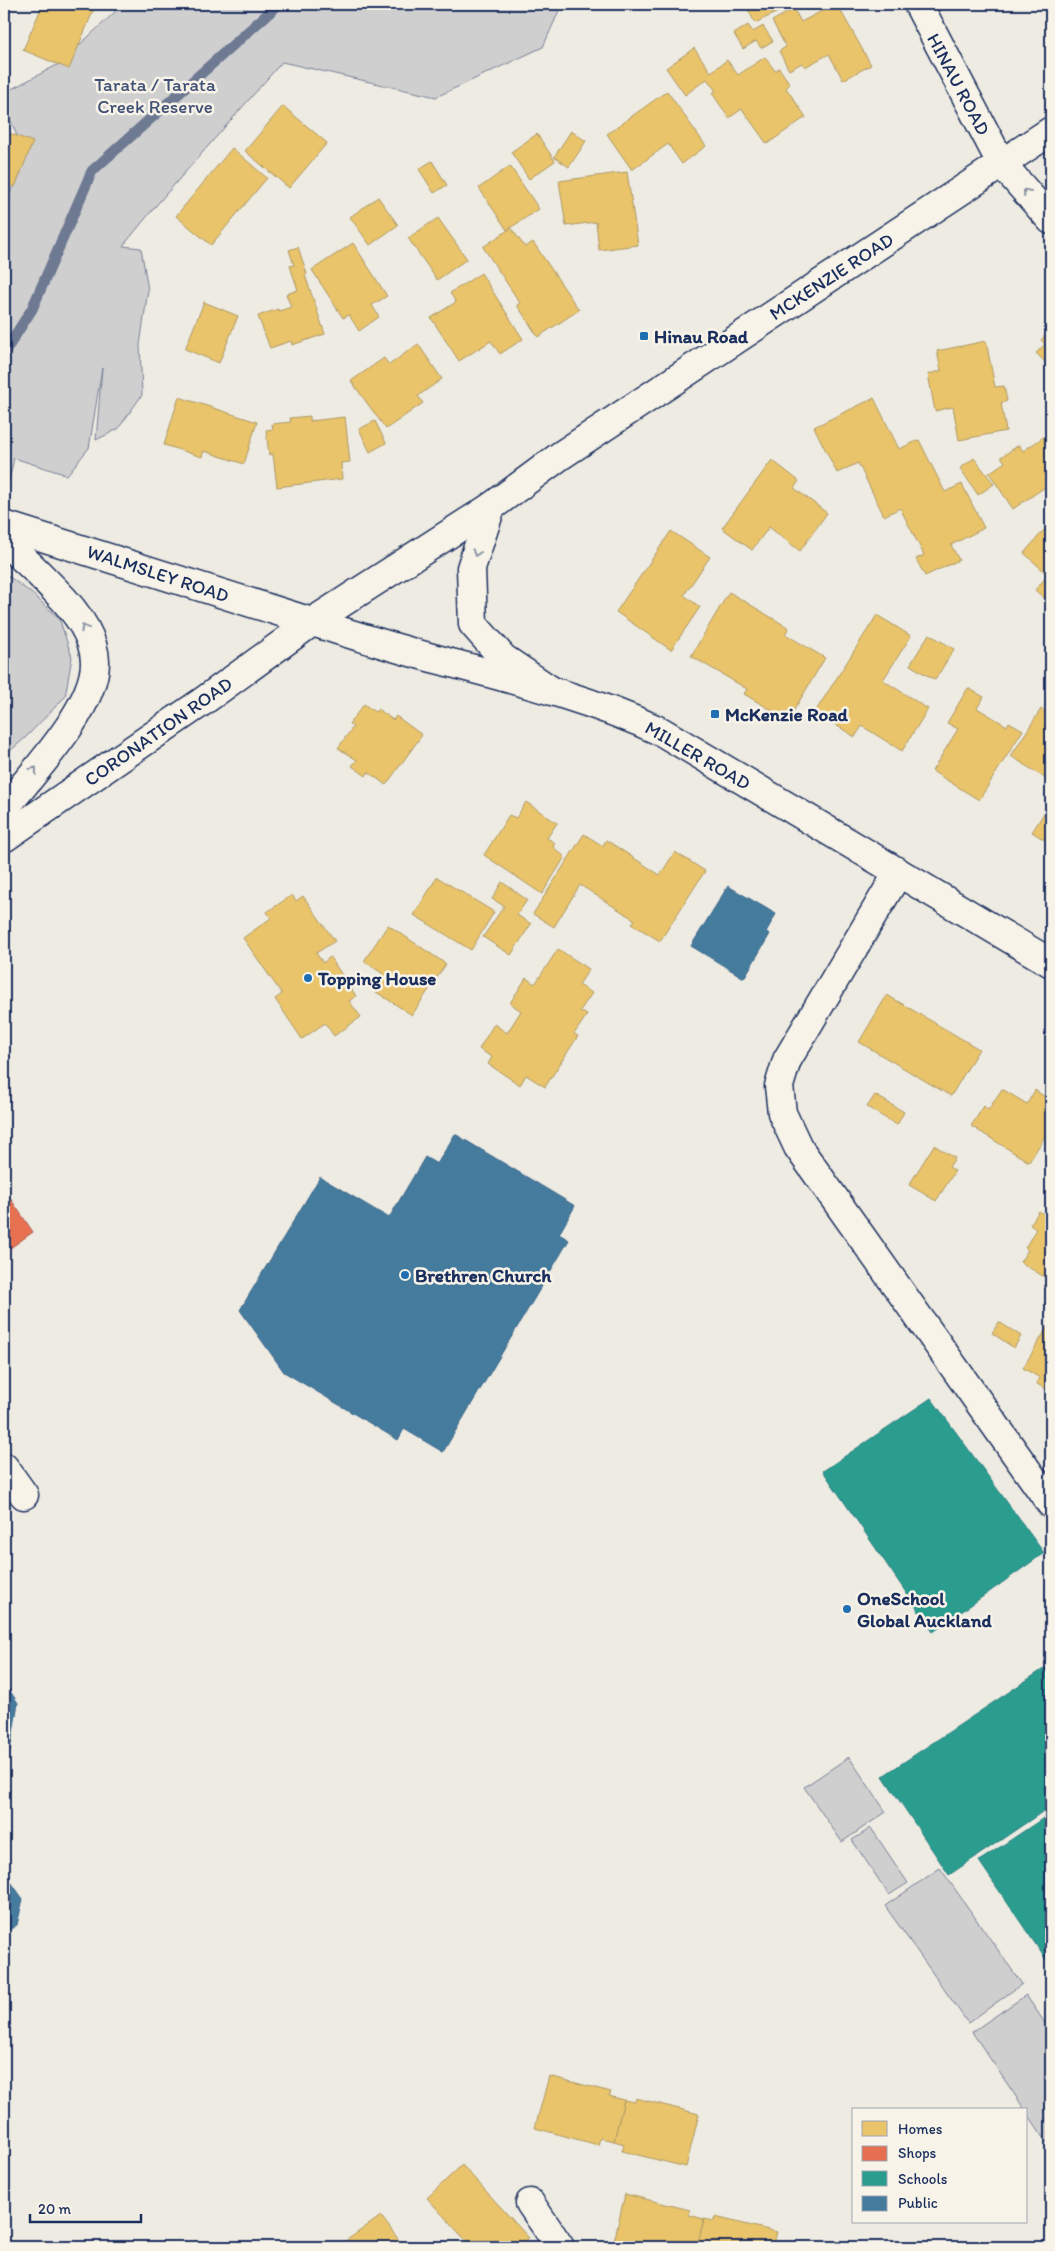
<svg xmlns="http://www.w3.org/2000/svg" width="1055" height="2251" viewBox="0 0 1055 2251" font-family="Itim,sans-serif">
<rect width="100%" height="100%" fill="#eeebe2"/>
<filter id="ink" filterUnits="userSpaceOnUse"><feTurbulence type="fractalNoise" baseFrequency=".02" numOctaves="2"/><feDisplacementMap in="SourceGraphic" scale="10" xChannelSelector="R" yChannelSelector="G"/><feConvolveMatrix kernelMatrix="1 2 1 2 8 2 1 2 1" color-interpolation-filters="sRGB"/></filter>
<g filter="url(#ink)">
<!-- green -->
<g fill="#cfcfcf" stroke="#757f96">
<path d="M 116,4 L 562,4 L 543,47 L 436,97 L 282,62 L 159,202 L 123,246 L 141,248 L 148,290 L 140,345 L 142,395 L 118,429 L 96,440 L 102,368 L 89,448 L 67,475 L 14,458 L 8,486 L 4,485 L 4,211 C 9,201 22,156 20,146 C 16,128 4,112 4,93 L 59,64 L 115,12 Z"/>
<path d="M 4,573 L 30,592 L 59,618 L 72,657 L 65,697 L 25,738 L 4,756 Z"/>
<path d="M 849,1757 L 886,1812 L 842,1842 L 804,1787 Z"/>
<path d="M 871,1828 L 908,1883 L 889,1895 L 852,1840 Z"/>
<path d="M 940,1868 L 1022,1984 L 968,2023 L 885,1906 Z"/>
<path d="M 1026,1995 L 1051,2032 L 1051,2148 L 972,2032 Z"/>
</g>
<!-- homes -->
<g fill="#e9c46a" stroke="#ab9766">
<path d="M 43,4 L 96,4 L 69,69 L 23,50 Z"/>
<path d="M 745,4 L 779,4 L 782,10 L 755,23 Z"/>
<path d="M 835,4 L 837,4 L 871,65 L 843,80 L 829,54 L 805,67 L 802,63 L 789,70 L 779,51 L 786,47 L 772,21 L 794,9 L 801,22 Z"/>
<path d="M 748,25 L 753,32 L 763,26 L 773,41 L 761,48 L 756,41 L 743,49 L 734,34 Z"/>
<path d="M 694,48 L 711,72 L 727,60 L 738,75 L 765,57 L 775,71 L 779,68 L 790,84 L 786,88 L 806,117 L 767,144 L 742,109 L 729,118 L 712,93 L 716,91 L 707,79 L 685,95 L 666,68 Z"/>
<path d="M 667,91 L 706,146 L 682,164 L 668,144 L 632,170 L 607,134 Z"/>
<path d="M 283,106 L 327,143 L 289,188 L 245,151 Z"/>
<path d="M 4,131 L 33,142 L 15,187 L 4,183 Z"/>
<path d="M 571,131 L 586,141 L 569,167 L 554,157 Z"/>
<path d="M 537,134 L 555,161 L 529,179 L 511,152 Z"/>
<path d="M 232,148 L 267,178 L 211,245 L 176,216 Z"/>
<path d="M 432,161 L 447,185 L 434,193 L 419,169 Z"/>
<path d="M 510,166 L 539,209 L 507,230 L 479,188 Z"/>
<path d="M 627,172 L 638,245 L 599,250 L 596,222 L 566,226 L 559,181 Z"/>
<path d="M 378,197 L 398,225 L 370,245 L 350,217 Z"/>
<path d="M 438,218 L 467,259 L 437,280 L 408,238 Z"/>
<path d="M 511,228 L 525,247 L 533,242 L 579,310 L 538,337 L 517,305 L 520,303 L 483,247 Z"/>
<path d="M 353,243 L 387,296 L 372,305 L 379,317 L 359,331 L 349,315 L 343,318 L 312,270 Z"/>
<path d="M 298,247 L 307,274 L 305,275 L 325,334 L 292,345 L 291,341 L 270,348 L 258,316 L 278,309 L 279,311 L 291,307 L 286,294 L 298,290 L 290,266 L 294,265 L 289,250 Z"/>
<path d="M 481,273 L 523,339 L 500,354 L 491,341 L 459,361 L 431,318 L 456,302 L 450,293 Z"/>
<path d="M 204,302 L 238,316 L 219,363 L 185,349 Z"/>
<path d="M 1051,329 L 1051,368 L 1036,353 L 1045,344 L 1041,340 Z"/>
<path d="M 986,341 L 995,387 L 1004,386 L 1007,401 L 1001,403 L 1006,431 L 959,440 L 953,407 L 935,411 L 928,374 L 941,371 L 937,351 Z"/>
<path d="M 418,344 L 442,379 L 418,396 L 423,403 L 386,429 L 351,381 L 384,358 L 389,365 Z"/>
<path d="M 179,397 L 257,422 L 244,464 L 204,451 L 202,457 L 164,445 Z"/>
<path d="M 874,398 L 899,449 L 919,440 L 945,492 L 962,484 L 984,528 L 951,545 L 959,560 L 925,576 L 916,559 L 924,555 L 900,508 L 884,516 L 858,463 L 837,473 L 814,427 Z"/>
<path d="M 310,416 L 310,421 L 345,417 L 350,462 L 341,463 L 342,479 L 277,487 L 273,454 L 269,455 L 266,430 L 273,429 L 272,424 L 291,422 L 290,418 Z"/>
<path d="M 375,421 L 386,443 L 370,452 L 359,429 Z"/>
<path d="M 1051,432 L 1051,483 L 1013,509 L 989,473 L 1005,462 L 1001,457 L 1019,445 L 1023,451 Z"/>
<path d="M 974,458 L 994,484 L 978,495 L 960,468 Z"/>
<path d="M 772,460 L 799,481 L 794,488 L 827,513 L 800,551 L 769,527 L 752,550 L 722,528 Z"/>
<path d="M 1051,522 L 1051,604 L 1035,590 L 1048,575 L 1024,553 Z"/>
<path d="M 671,531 L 710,557 L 684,595 L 700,607 L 671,650 L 616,612 Z"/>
<path d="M 729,592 L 789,628 L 785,634 L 825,658 L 788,720 L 744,694 L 747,689 L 691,656 Z"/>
<path d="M 877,615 L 911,636 L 883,680 L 928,709 L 902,751 L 862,726 L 855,737 L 815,712 Z"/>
<path d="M 929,634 L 954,649 L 935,680 L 910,665 Z"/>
<path d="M 968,688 L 984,697 L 977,708 L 1007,726 L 1009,722 L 1023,730 L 979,800 L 932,771 L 958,729 L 947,723 Z"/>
<path d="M 364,704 L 375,712 L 378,709 L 393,720 L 396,716 L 422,735 L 386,785 L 368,772 L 366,776 L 352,766 L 357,760 L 338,748 L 353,727 L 349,724 Z"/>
<path d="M 1041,709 L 1051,716 L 1051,782 L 1011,756 Z"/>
<path d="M 526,802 L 557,823 L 547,838 L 555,843 L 553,847 L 565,857 L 542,894 L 484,855 L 509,815 L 516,818 Z"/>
<path d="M 1051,802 L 1051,844 L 1032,832 Z"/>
<path d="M 584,834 L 603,846 L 606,840 L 660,875 L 675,852 L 705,871 L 660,941 L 632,924 L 635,920 L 580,885 L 554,927 L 533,914 Z"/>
<path d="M 437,877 L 494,912 L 471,950 L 414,915 Z"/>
<path d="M 502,882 L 527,900 L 517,915 L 531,924 L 511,955 L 483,937 L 504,906 L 492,899 Z"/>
<path d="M 292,895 L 296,901 L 303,896 L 335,941 L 316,953 L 323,963 L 330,957 L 356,996 L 349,1001 L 361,1017 L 334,1036 L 325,1023 L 302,1039 L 275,999 L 282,994 L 243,938 L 271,918 L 267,912 Z"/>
<path d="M 388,925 L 446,964 L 412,1015 L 373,990 L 383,974 L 364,961 Z"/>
<path d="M 558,949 L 589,969 L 579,985 L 592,993 L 580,1011 L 587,1015 L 574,1034 L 578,1036 L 545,1087 L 526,1075 L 520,1085 L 488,1064 L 492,1057 L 479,1049 L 494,1024 L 507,1033 L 521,1011 L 510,1003 L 526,978 L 535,984 Z"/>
<path d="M 887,995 L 979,1049 L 951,1096 L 859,1042 Z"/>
<path d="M 1002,1089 L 1027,1104 L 1035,1090 L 1051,1101 L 1051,1127 L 1029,1162 L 971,1126 L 984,1106 L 988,1110 Z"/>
<path d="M 875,1095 L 904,1112 L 897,1125 L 867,1107 Z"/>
<path d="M 934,1145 L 955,1158 L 949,1167 L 955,1171 L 936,1201 L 909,1185 Z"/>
<path d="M 1051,1205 L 1051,1281 L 1020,1262 L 1028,1250 L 1025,1248 L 1036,1229 L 1030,1225 L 1039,1211 L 1045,1215 Z"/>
<path d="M 1051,1321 L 1051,1393 L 1036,1383 L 1040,1378 L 1023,1368 Z"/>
<path d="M 999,1322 L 1021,1336 L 1014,1348 L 992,1333 Z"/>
<path d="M 549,2076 L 611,2092 L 609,2096 L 624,2100 L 614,2141 L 600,2138 L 598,2145 L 535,2128 Z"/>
<path d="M 636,2098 L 699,2114 L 686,2167 L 622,2151 L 624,2144 L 614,2141 L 624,2100 L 635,2102 Z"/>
<path d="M 462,2165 L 529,2238 L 519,2247 L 472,2247 L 427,2198 Z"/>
<path d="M 625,2194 L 690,2210 L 689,2215 L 704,2219 L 697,2247 L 613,2246 Z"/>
<path d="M 381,2216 L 404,2247 L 337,2247 Z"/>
<path d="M 715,2217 L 777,2232 L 773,2247 L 697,2247 L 704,2219 L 714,2221 Z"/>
</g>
<!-- shops -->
<path fill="#e76f51" stroke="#aa5c55" d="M 4,1189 L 33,1232 L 6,1251 L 4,1248 Z"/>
<!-- schools -->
<g fill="#2a9d8f" stroke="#267c80">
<path d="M 931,1398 L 1044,1553 L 933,1632 L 823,1471 Z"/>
<path d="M 1051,1664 L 1051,1806 L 949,1875 L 883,1776 Z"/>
<path d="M 1051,1813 L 1051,1967 L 979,1861 Z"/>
</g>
<!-- public -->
<g fill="#457b9d" stroke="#38648a">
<path d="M 728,886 L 776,914 L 766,932 L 770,934 L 744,978 L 691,946 Z"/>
<path d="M 455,1134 L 575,1206 L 559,1234 L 569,1240 L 443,1452 L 404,1429 L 398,1440 L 284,1372 L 240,1310 L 320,1177 L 389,1218 L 425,1157 L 437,1164 Z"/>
<path d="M 4,1682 L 18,1703 L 4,1786 Z"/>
<path d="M 4,1872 L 23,1899 L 17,1925 L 4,1933 Z"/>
</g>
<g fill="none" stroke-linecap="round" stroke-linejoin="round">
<!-- stream -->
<path stroke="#6e7992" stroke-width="11" d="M 4,353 L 32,309 L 92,171 L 279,4"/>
<!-- minor casing -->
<g stroke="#1b2f5e" stroke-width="31">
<g id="minor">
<path d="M 918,4 L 1001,163 L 1051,220"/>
<path d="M 312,622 C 354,635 397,649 440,660 C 515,680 591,699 662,732 L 1051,963"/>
<path d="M 898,873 L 787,1060 L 779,1086 L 782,1113 L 798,1147 L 1051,1504"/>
<path d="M 4,1467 L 24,1495"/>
<path d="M 530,2203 L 560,2247"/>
</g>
</g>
<!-- major casing -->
<g stroke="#1b2f5e" stroke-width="31">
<g id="major">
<path d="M 491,507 L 471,568 L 473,624 L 503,658 L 549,689"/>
<path d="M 4,525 L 312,622"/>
<path d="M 4,543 C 23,556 38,573 54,589 C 73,608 94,634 95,661 C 96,708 32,773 4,809"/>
<path d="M 4,838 L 202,702 L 312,622 L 491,507 L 560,456 L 1051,131"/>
</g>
</g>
<!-- minor -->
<use href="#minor" stroke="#f7f3e8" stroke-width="28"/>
<!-- major -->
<use href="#major" stroke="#f7f3e8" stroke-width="28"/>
</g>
<!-- one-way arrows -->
<defs><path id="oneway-chevron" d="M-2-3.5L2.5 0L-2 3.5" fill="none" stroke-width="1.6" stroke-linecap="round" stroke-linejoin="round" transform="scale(1.25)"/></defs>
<g stroke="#8991a3">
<use href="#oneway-chevron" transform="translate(1026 192) rotate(-131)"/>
<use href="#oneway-chevron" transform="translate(476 553) rotate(108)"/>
<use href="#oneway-chevron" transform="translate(84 628) rotate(-119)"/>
<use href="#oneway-chevron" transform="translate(34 770) rotate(-51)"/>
</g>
</g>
<!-- markers -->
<g fill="#1f6fb2" stroke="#f7f3e8" stroke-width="2">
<rect x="639" y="331" width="10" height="10" rx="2.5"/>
<rect x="710" y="709" width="10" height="10" rx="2.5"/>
<circle cx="308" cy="978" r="5"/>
<circle cx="405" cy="1275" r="5"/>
<circle cx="847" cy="1609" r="5"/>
</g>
<g text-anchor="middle" stroke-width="5" stroke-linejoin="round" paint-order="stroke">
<!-- park labels -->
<g font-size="19" fill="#3f4f75" stroke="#f7f3e8">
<text x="155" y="91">Tarata / Tarata<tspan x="155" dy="22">Creek Reserve</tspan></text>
</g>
<!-- street labels -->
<g font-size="19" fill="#1b2f5e" stroke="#f7f3e8">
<text transform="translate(959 84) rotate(62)" y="7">HINAU ROAD</text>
<text transform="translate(831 276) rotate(-33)" y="7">MCKENZIE ROAD</text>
<text transform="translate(158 573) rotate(18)" y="7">WALMSLEY ROAD</text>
<text transform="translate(158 731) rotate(-35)" y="7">CORONATION ROAD</text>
<text transform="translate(698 755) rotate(30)" y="7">MILLER ROAD</text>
</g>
<!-- poi labels -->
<g font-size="19" font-weight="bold" fill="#1b2f5e" stroke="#f7f3e8" text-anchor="start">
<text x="654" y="343">Hinau Road</text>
<text x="725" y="721">McKenzie Road</text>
<text x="318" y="985">Topping House</text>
<text x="415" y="1282">Brethren Church</text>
<text x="857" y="1605">OneSchool<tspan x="857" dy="22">Global Auckland</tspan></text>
</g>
</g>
<!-- margin -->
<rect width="1055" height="2251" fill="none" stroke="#f7f3e8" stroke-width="20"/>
<rect x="10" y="10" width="1035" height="2231" fill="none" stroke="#1b2f5e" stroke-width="2" filter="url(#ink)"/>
<!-- legend -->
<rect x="852" y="2108" width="175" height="115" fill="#f7f3e8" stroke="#9fa5b1"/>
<rect x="862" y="2121" width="25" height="15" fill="#e9c46a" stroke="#9fa5b1"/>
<text x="898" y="2134" font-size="15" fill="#1b2f5e">Homes</text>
<rect x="862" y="2146" width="25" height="15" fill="#e76f51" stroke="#9fa5b1"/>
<text x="898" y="2158" font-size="15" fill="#1b2f5e">Shops</text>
<rect x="862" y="2171" width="25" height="15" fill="#2a9d8f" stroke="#9fa5b1"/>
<text x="898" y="2184" font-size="15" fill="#1b2f5e">Schools</text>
<rect x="862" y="2196" width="25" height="15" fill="#457b9d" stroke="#9fa5b1"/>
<text x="898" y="2208" font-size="15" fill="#1b2f5e">Public</text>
<!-- scale -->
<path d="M30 2214v8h111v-8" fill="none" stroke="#1b2f5e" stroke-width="2.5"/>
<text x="38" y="2214" font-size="15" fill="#1b2f5e" stroke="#f7f3e8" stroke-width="4" paint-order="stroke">20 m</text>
</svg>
